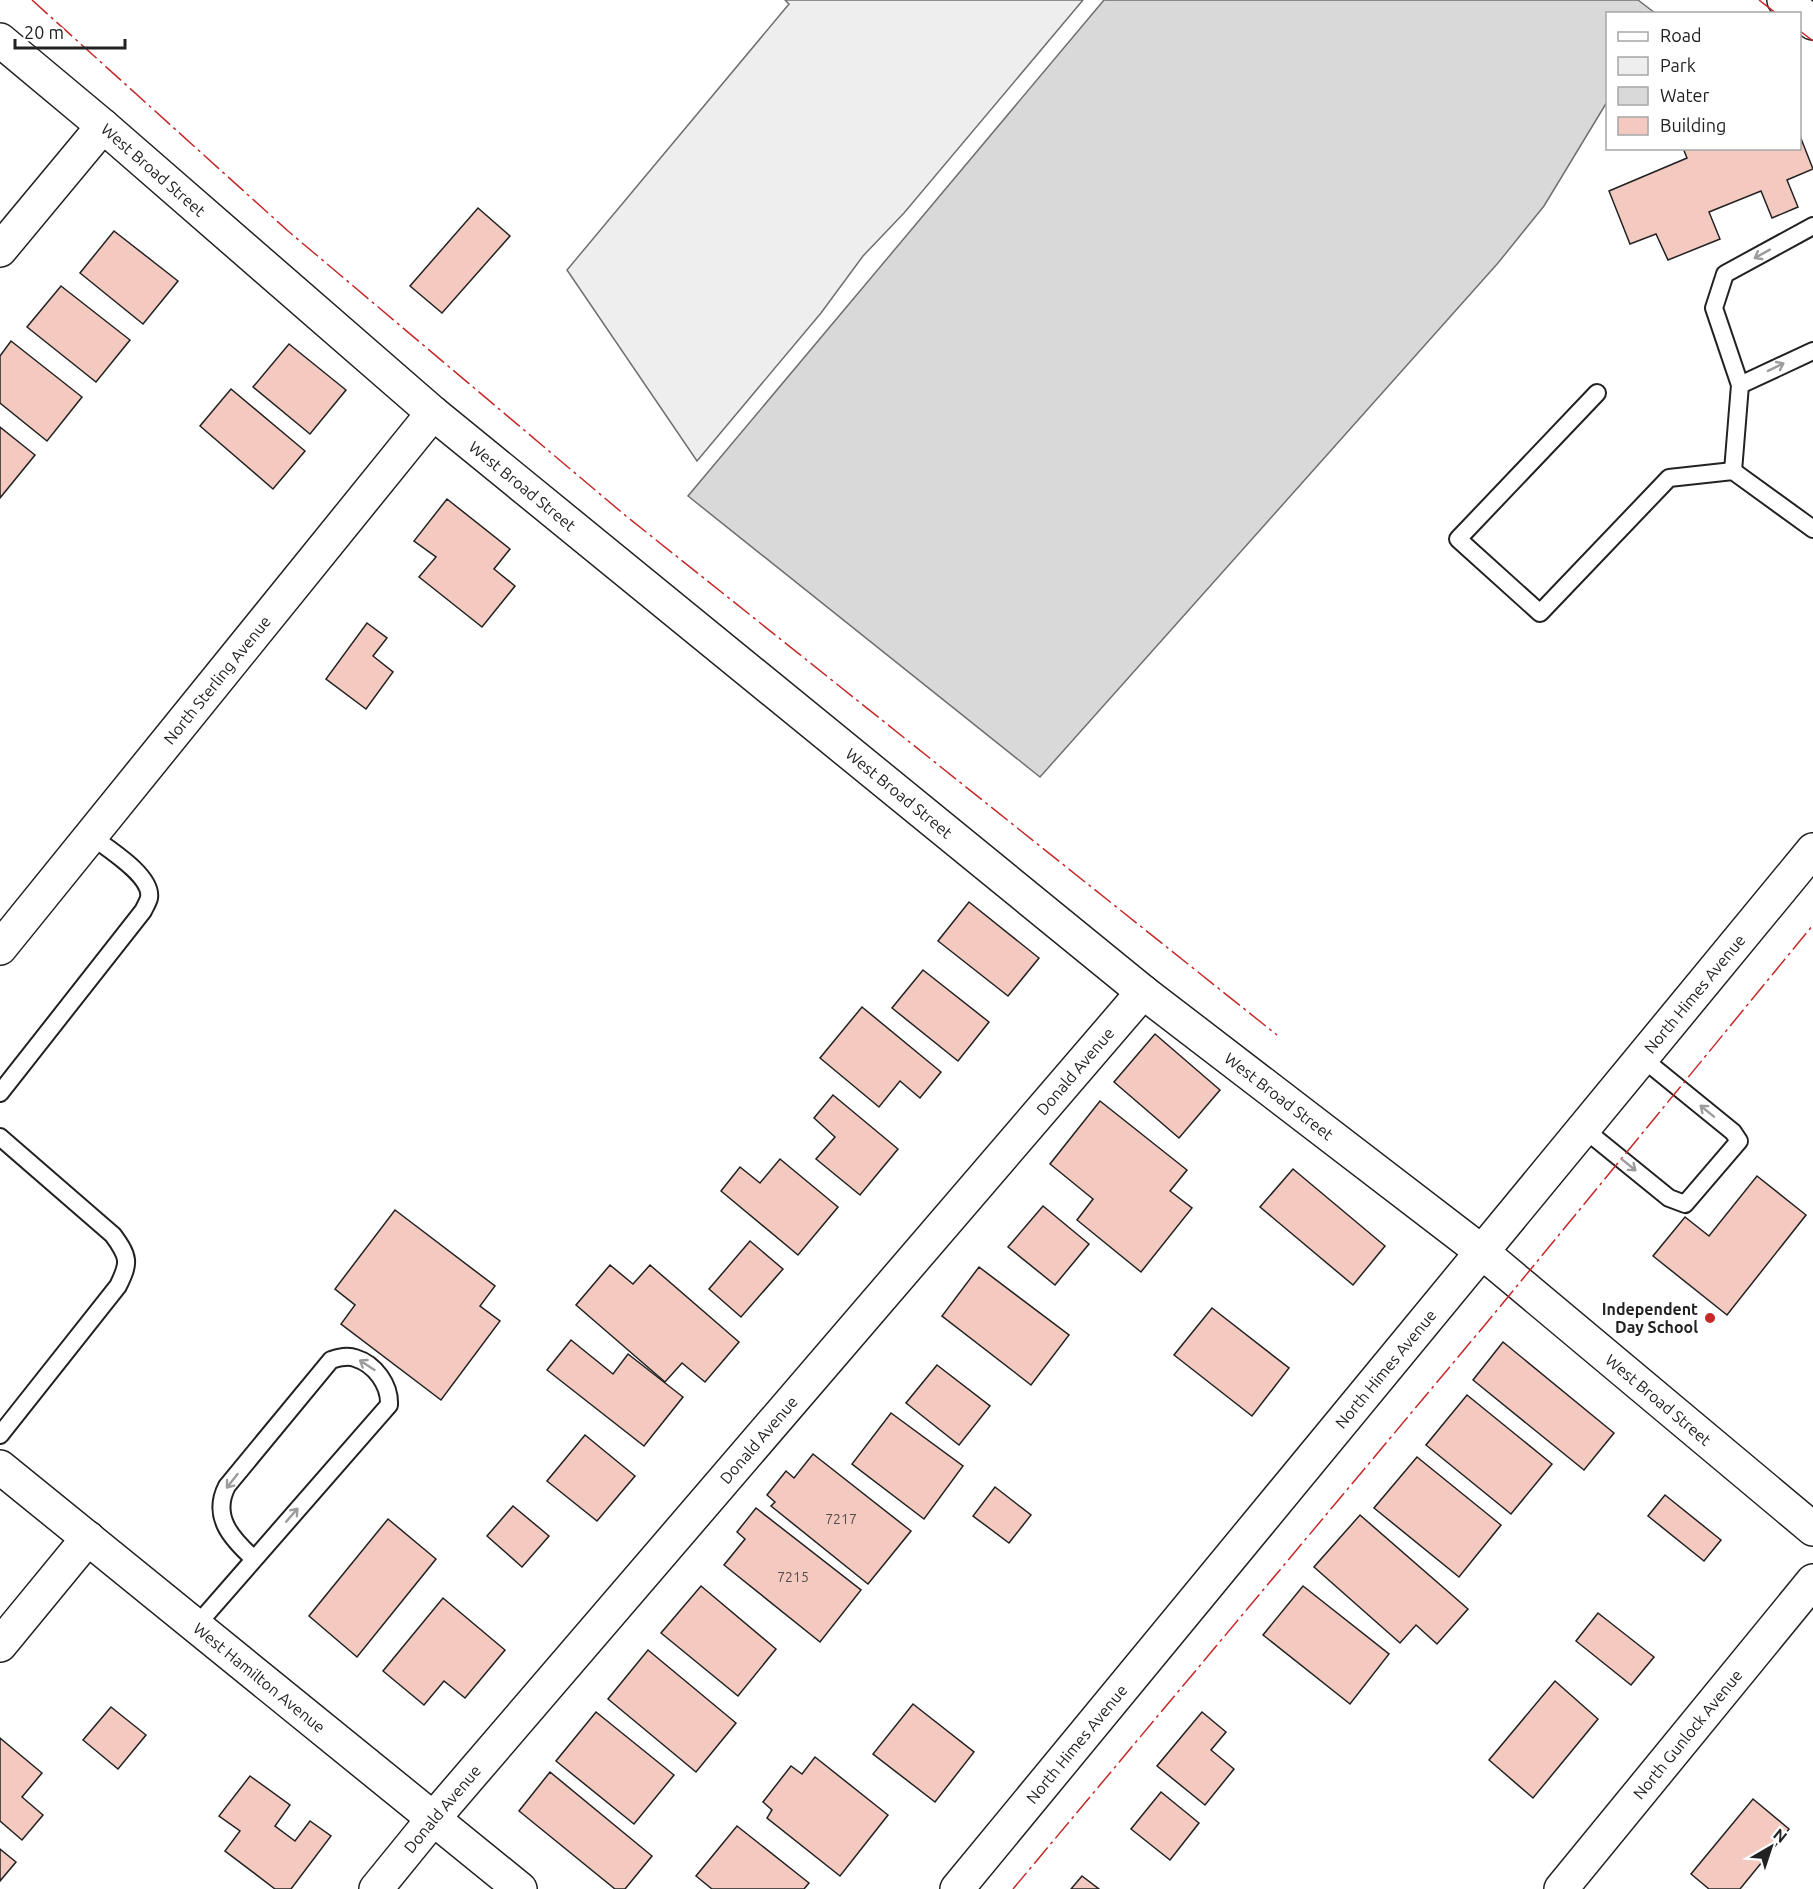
<svg xmlns="http://www.w3.org/2000/svg" width="1813" height="1889" viewBox="0 0 1813 1889" font-family="Ubuntu,sans-serif">
<rect width="100%" height="100%" fill="#fff"/>
<!-- green -->
<path fill="#eee" stroke="#6f6f6f" stroke-width="1.5" d="M 785,0 L 1083,0 L 904,213 L 863,256 L 821,313 L 697,461 L 567,270 L 789,4 Z"/>
<!-- water -->
<path fill="#d9d9d9" stroke="#6f6f6f" stroke-width="1.5" d="M 1104,0 L 1638,0 L 1655,13 L 1608,14 L 1607,102 L 1544,206 L 1498,263 L 1040,777 L 688,496 Z"/>
<!-- building -->
<g fill="#f3c9c0" stroke="#222" stroke-width="1.5">
<path d="M 1800,136 L 1813,169 L 1787,180 L 1798,207 L 1772,218 L 1761,191 L 1709,212 L 1720,239 L 1668,260 L 1656,234 L 1630,244 L 1609,191 L 1687,158 L 1683,148 L 1800,148 Z"/>
<path d="M 478,208 L 510,236 L 442,313 L 410,286 Z"/>
<path d="M 114,231 L 178,281 L 143,324 L 80,273 Z"/>
<path d="M 61,286 L 130,340 L 96,382 L 27,327 Z"/>
<path d="M 11,341 L 82,397 L 47,441 L 0,403 L 0,356 Z"/>
<path d="M 289,344 L 346,390 L 310,434 L 253,387 Z"/>
<path d="M 231,389 L 305,451 L 273,489 L 200,426 Z"/>
<path d="M 0,427 L 35,455 L 0,498 Z"/>
<path d="M 447,499 L 510,549 L 494,569 L 515,586 L 482,627 L 419,577 L 436,557 L 414,541 Z"/>
<path d="M 367,623 L 387,638 L 373,656 L 393,672 L 366,709 L 326,679 Z"/>
<path d="M 969,902 L 1039,958 L 1008,996 L 938,941 Z"/>
<path d="M 923,970 L 989,1022 L 958,1061 L 892,1008 Z"/>
<path d="M 862,1007 L 941,1072 L 920,1098 L 900,1081 L 879,1107 L 820,1058 Z"/>
<path d="M 1155,1034 L 1220,1090 L 1179,1138 L 1114,1082 Z"/>
<path d="M 833,1095 L 898,1149 L 860,1195 L 816,1159 L 835,1137 L 814,1118 Z"/>
<path d="M 1100,1101 L 1187,1170 L 1170,1191 L 1192,1208 L 1141,1272 L 1077,1220 L 1093,1199 L 1050,1164 Z"/>
<path d="M 780,1159 L 838,1207 L 798,1255 L 721,1191 L 740,1167 L 760,1183 Z"/>
<path d="M 1293,1169 L 1385,1246 L 1353,1285 L 1260,1207 Z"/>
<path d="M 1757,1176 L 1806,1215 L 1727,1315 L 1653,1256 L 1685,1217 L 1709,1236 Z"/>
<path d="M 1043,1206 L 1089,1244 L 1055,1285 L 1008,1247 Z"/>
<path d="M 395,1210 L 495,1286 L 480,1306 L 500,1321 L 441,1400 L 341,1324 L 355,1305 L 335,1289 Z"/>
<path d="M 750,1241 L 783,1269 L 741,1317 L 709,1289 Z"/>
<path d="M 610,1265 L 633,1284 L 650,1265 L 739,1342 L 705,1382 L 682,1363 L 665,1382 L 576,1305 Z"/>
<path d="M 979,1267 L 1069,1335 L 1031,1385 L 942,1316 Z"/>
<path d="M 1212,1308 L 1289,1368 L 1252,1416 L 1174,1355 Z"/>
<path d="M 571,1340 L 613,1374 L 628,1354 L 683,1397 L 644,1446 L 547,1370 Z"/>
<path d="M 1503,1342 L 1614,1433 L 1584,1470 L 1473,1380 Z"/>
<path d="M 937,1365 L 990,1406 L 959,1445 L 906,1403 Z"/>
<path d="M 1467,1395 L 1552,1464 L 1511,1514 L 1426,1445 Z"/>
<path d="M 891,1413 L 963,1466 L 924,1519 L 852,1464 Z"/>
<path d="M 585,1435 L 635,1476 L 597,1521 L 547,1481 Z"/>
<path d="M 813,1454 L 911,1531 L 868,1584 L 771,1506 L 775,1502 L 767,1495 L 786,1471 L 794,1478 Z"/>
<path d="M 1417,1457 L 1501,1525 L 1459,1577 L 1374,1508 Z"/>
<path d="M 995,1487 L 1031,1515 L 1009,1543 L 973,1516 Z"/>
<path d="M 1665,1495 L 1721,1540 L 1704,1561 L 1648,1516 Z"/>
<path d="M 513,1506 L 549,1536 L 522,1567 L 487,1536 Z"/>
<path d="M 756,1508 L 861,1590 L 820,1642 L 724,1565 L 745,1539 L 737,1532 Z"/>
<path d="M 1360,1515 L 1468,1609 L 1437,1644 L 1416,1625 L 1400,1643 L 1314,1567 Z"/>
<path d="M 388,1519 L 436,1559 L 357,1657 L 309,1616 Z"/>
<path d="M 701,1586 L 776,1649 L 738,1696 L 661,1633 Z"/>
<path d="M 1303,1586 L 1389,1654 L 1350,1704 L 1263,1635 Z"/>
<path d="M 443,1598 L 505,1650 L 465,1698 L 444,1681 L 424,1705 L 383,1671 Z"/>
<path d="M 1598,1613 L 1654,1657 L 1631,1685 L 1576,1641 Z"/>
<path d="M 648,1650 L 736,1723 L 696,1772 L 608,1699 Z"/>
<path d="M 1555,1681 L 1598,1719 L 1533,1798 L 1489,1760 Z"/>
<path d="M 913,1704 L 974,1752 L 935,1802 L 873,1754 Z"/>
<path d="M 111,1707 L 146,1735 L 118,1769 L 83,1740 Z"/>
<path d="M 596,1712 L 674,1775 L 634,1824 L 556,1761 Z"/>
<path d="M 1202,1712 L 1226,1732 L 1211,1750 L 1234,1769 L 1205,1805 L 1157,1766 Z"/>
<path d="M 0,1738 L 42,1773 L 22,1797 L 43,1815 L 22,1840 L 0,1821 Z"/>
<path d="M 815,1757 L 888,1815 L 840,1876 L 767,1818 L 772,1810 L 763,1802 L 791,1766 L 802,1774 Z"/>
<path d="M 550,1772 L 652,1856 L 625,1889 L 615,1889 L 519,1811 Z"/>
<path d="M 250,1776 L 290,1805 L 275,1826 L 295,1841 L 310,1821 L 331,1836 L 291,1889 L 275,1889 L 225,1851 L 240,1831 L 219,1816 Z"/>
<path d="M 1161,1792 L 1199,1823 L 1170,1860 L 1131,1829 Z"/>
<path d="M 1753,1799 L 1789,1829 L 1740,1889 L 1709,1889 L 1691,1874 Z"/>
<path d="M 737,1826 L 809,1883 L 804,1889 L 712,1889 L 696,1876 Z"/>
<path d="M 0,1849 L 16,1862 L 0,1881 Z"/>
<path d="M 1082,1876 L 1099,1889 L 1071,1889 Z"/>
</g>
<g fill="none" stroke-linecap="round" stroke-linejoin="round">
<!-- lane casing -->
<g stroke="#222" stroke-width="20">
<g id="lane">
<path d="M 1740,385 L 1813,351"/>
<path d="M 1597,393 L 1458,539 L 1540,613 L 1669,478 L 1733,471 L 1813,529"/>
<path d="M 1733,471 L 1740,385 L 1714,308 L 1725,274 L 1813,226"/>
<path d="M 0,1093 L 143,911 C 145,907 148,902 149,898 C 153,876 107,848 91,836"/>
<path d="M 1584,1129 L 1669,1198 L 1685,1204 L 1739,1141 L 1733,1132 L 1642,1058"/>
<path d="M 0,1137 L 113,1235 C 129,1257 130,1262 118,1286 L 0,1435"/>
<path d="M 196,1626 L 389,1405 C 390,1385 375,1364 355,1358 C 347,1355 338,1358 331,1360 L 227,1486 C 211,1517 232,1539 254,1559"/>
</g>
</g>
<!-- street casing -->
<g stroke="#222" stroke-width="36">
<g id="street">
<path d="M 1784,0 L 1813,23"/>
<path id="s1" d="M 0,40 L 103,126 L 433,413 L 1143,992 L 1482,1252 L 1813,1529"/>
<path d="M 0,250 L 103,126"/>
<path id="s2" d="M 0,948 L 433,413"/>
<path id="s3" d="M 0,1467 L 520,1889"/>
<path d="M 0,1645 L 88,1538"/>
<path id="s4" d="M 376,1889 L 433,1819 L 1143,992"/>
<path id="s5" d="M 1561,1889 L 1813,1581"/>
</g>
</g>
<!-- secondary casing -->
<g stroke="#222" stroke-width="36">
<g id="secondary">
<path id="s6" d="M 957,1889 L 1813,850"/>
</g>
</g>
<!-- lane -->
<use href="#lane" stroke="#fff" stroke-width="16"/>
<!-- street -->
<use href="#street" stroke="#fff" stroke-width="33"/>
<!-- secondary -->
<use href="#secondary" stroke="#fff" stroke-width="33"/>
<!-- power -->
<g stroke="#c62828" stroke-width="1.5" stroke-dasharray="21 4.5 3 4.5" stroke-linecap="butt">
<path d="M 32,0 L 288,231 L 626,516 L 1277,1035"/>
<path d="M 1759,0 L 1777,14"/>
<path d="M 1800,31 L 1813,41"/>
<path d="M 1013,1889 L 1494,1314 L 1813,925"/>
</g>
</g>
<!-- one-way arrows -->
<defs><path id="oneway-shaft" d="M-6 0H5M1.5-3L5.5 0L1.5 3" fill="none" stroke-width="1.6" stroke-linecap="round" stroke-linejoin="round" transform="scale(1.5)"/></defs>
<g stroke="#9c9c9c">
<use href="#oneway-shaft" transform="translate(1762 254) rotate(151)"/>
<use href="#oneway-shaft" transform="translate(1776 367) rotate(-26)"/>
<use href="#oneway-shaft" transform="translate(1707 1111) rotate(-141)"/>
<use href="#oneway-shaft" transform="translate(1629 1165) rotate(39)"/>
<use href="#oneway-shaft" transform="translate(367 1365) rotate(-147)"/>
<use href="#oneway-shaft" transform="translate(232 1481) rotate(128)"/>
<use href="#oneway-shaft" transform="translate(292 1515) rotate(-49)"/>
</g>
<!-- markers -->
<circle fill="#c62828" stroke="#fff" stroke-width="2" cx="1710" cy="1318" r="6"/>
<g text-anchor="middle" stroke-width="4.5" stroke-linejoin="round" paint-order="stroke">
<!-- number labels -->
<g font-size="14" fill="#564c4a">
<text x="841" y="1524">7217</text>
<text x="793" y="1582">7215</text>
</g>
<!-- street labels -->
<g font-size="16" fill="#222" stroke="#fff">
<text dy="6" stroke="none"><textPath href="#s1" startOffset="201">West Broad Street</textPath></text>
<text dy="6" stroke="none"><textPath href="#s1" startOffset="687">West Broad Street</textPath></text>
<text dy="6" stroke="none"><textPath href="#s2" startOffset="345">North Sterling Avenue</textPath></text>
<text dy="6" stroke="none"><textPath href="#s1" startOffset="1173">West Broad Street</textPath></text>
<text dy="6" stroke="none"><textPath href="#s6" startOffset="1160">North Himes Avenue</textPath></text>
<text dy="6" stroke="none"><textPath href="#s4" startOffset="1076">Donald Avenue</textPath></text>
<text dy="6" stroke="none"><textPath href="#s1" startOffset="1659">West Broad Street</textPath></text>
<text dy="6" stroke="none"><textPath href="#s6" startOffset="674">North Himes Avenue</textPath></text>
<text dy="6" stroke="none"><textPath href="#s1" startOffset="2145">West Broad Street</textPath></text>
<text dy="6" stroke="none"><textPath href="#s4" startOffset="590">Donald Avenue</textPath></text>
<text dy="6" stroke="none"><textPath href="#s3" startOffset="334">West Hamilton Avenue</textPath></text>
<text dy="6" stroke="none"><textPath href="#s5" startOffset="200">North Gunlock Avenue</textPath></text>
<text dy="6" stroke="none"><textPath href="#s6" startOffset="188">North Himes Avenue</textPath></text>
<text dy="6" stroke="none"><textPath href="#s4" startOffset="104">Donald Avenue</textPath></text>
</g>
<!-- poi labels -->
<g font-size="16" font-weight="bold" fill="#222" stroke="#fff" text-anchor="end">
<text x="1698" y="1315">Independent<tspan x="1698" dy="18">Day School</tspan></text>
</g>
</g>
<!-- legend -->
<rect x="1606" y="12" width="195" height="138" fill="#ffffff" stroke="#a7a7a7" stroke-width="1.5"/>
<rect x="1618" y="32" width="30" height="9" fill="#ffffff" stroke="#a7a7a7" stroke-width="1.5"/>
<text x="1660" y="42" font-size="18" fill="#222222">Road</text>
<rect x="1618" y="57" width="30" height="18" fill="#eeeeee" stroke="#a7a7a7" stroke-width="1.5"/>
<text x="1660" y="72" font-size="18" fill="#222222">Park</text>
<rect x="1618" y="87" width="30" height="18" fill="#d9d9d9" stroke="#a7a7a7" stroke-width="1.5"/>
<text x="1660" y="102" font-size="18" fill="#222222">Water</text>
<rect x="1618" y="117" width="30" height="18" fill="#f3c9c0" stroke="#a7a7a7" stroke-width="1.5"/>
<text x="1660" y="132" font-size="18" fill="#222222">Building</text>
<!-- north arrow -->
<g transform="translate(1771 1847) rotate(39)" stroke="#ffffff" stroke-width="4.5" paint-order="stroke">
<path d="M0-4.5L10 22L0 15L-10 22Z" fill="#222222"/>
<text y="-9" font-size="16" font-weight="bold" text-anchor="middle" fill="#222222">N</text>
</g>
<!-- scale -->
<path d="M15 39v9h110v-9" fill="none" stroke="#222222" stroke-width="3"/>
<text x="24" y="39" font-size="18" fill="#222222" stroke="#ffffff" stroke-width="4.5" paint-order="stroke">20 m</text>
</svg>
